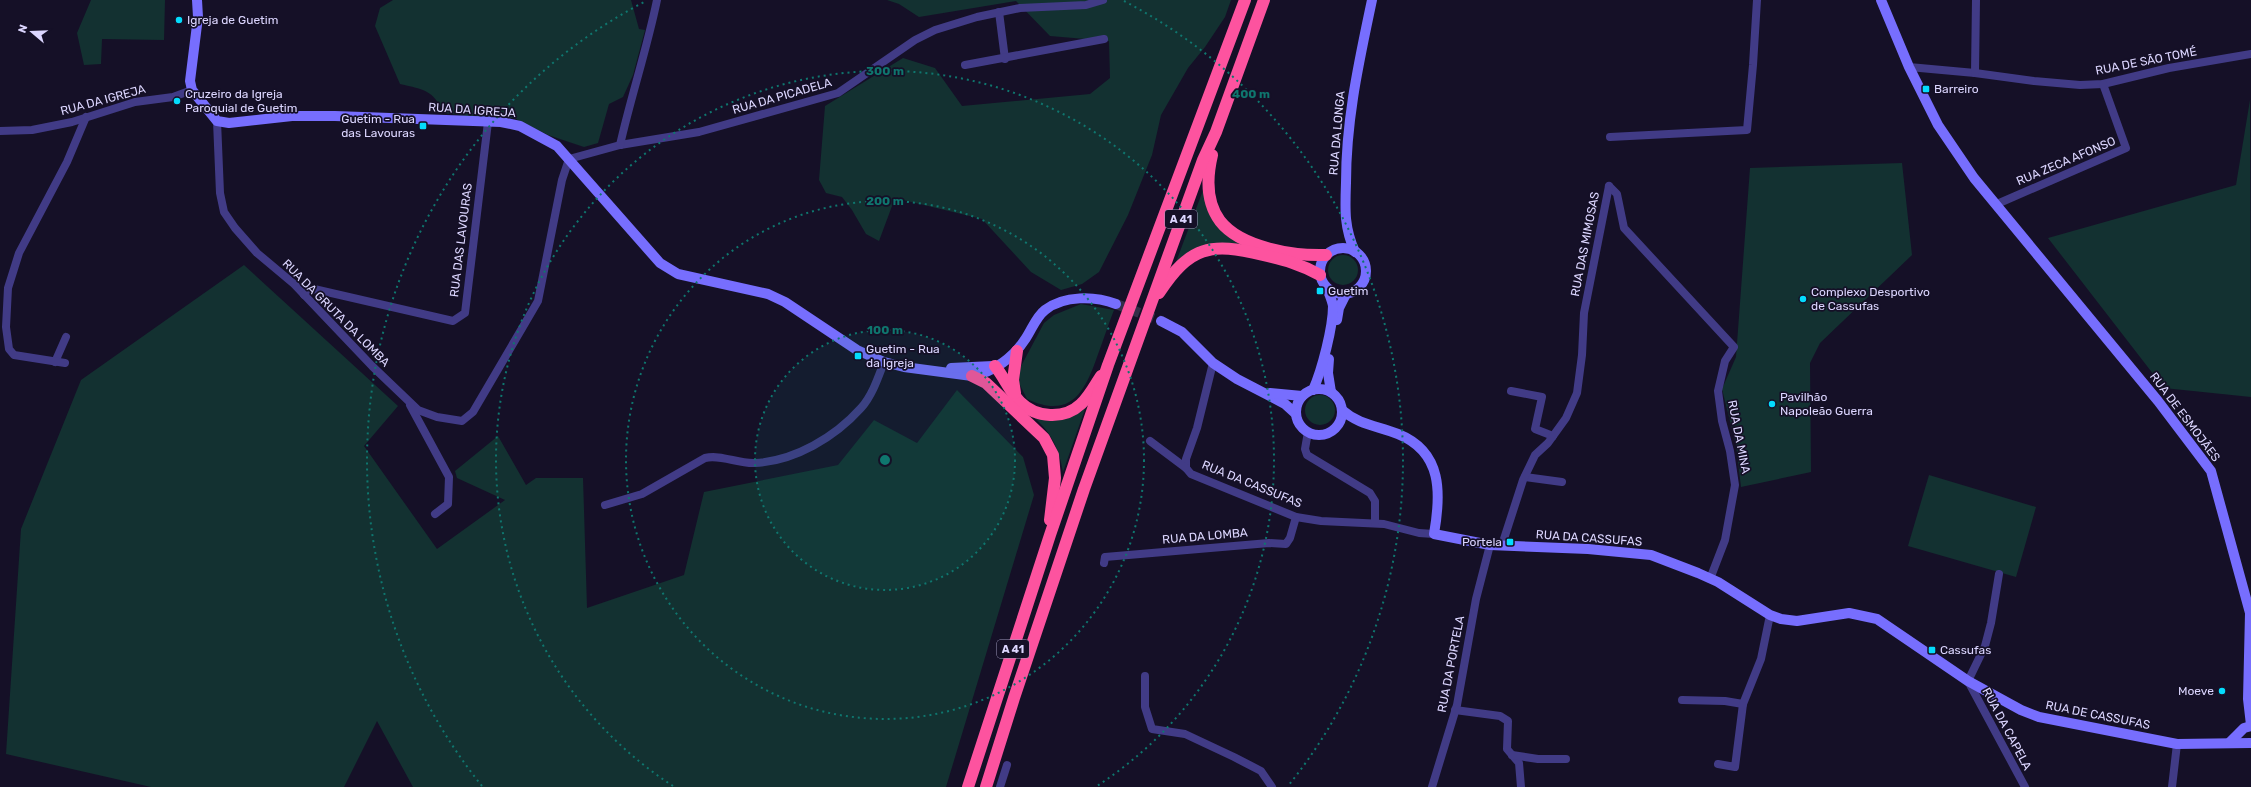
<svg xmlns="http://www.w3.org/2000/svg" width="2251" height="787" viewBox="0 0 2251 787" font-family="Rubik,sans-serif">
<rect width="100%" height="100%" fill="#151027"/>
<!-- green -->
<g fill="#133131">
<path d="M 91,0 L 165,0 L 164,40 L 102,39 L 101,64 L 84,65 L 77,33 Z"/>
<path d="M 393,0 L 631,0 L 639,29 L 645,30 L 633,75 L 623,97 L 609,104 L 598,143 L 584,147 L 548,135 L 514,118 L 478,118 L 445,113 C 431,89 425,90 400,84 L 375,26 L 380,8 Z"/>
<path d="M 887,0 L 1231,0 L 1225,17 L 1205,47 L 1188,68 L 1161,115 L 1152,155 L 1128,215 L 1099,272 L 1082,284 L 1061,290 L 1031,272 L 982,219 L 895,198 L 879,241 L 866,234 L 852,210 L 842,197 L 826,193 L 819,180 L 825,106 L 903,58 L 935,68 L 962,106 L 1090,94 L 1110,78 L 1109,41 L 1050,36 L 1016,1 L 919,17 L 899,4 Z"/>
<path d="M 2250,100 L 2251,397 L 2164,388 L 2048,238 L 2236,185 Z"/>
<path d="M 1902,163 L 1912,255 L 1820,343 L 1810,363 L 1811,472 L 1741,487 L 1736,445 L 1722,389 L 1736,357 L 1750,168 Z"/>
<path d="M 1205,185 L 1207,198 L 1251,247 L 1181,258 L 1176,262 Z"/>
<circle cx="1343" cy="270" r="15"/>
<path d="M 244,265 L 398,406 L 364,446 L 437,549 L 505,500 L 457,478 L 455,471 L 498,436 L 526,485 L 536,478 L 583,478 L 587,608 L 684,575 L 704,492 L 838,465 L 874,420 L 917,443 L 957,390 L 1023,457 L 1034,495 L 946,787 L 413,787 L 377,721 L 344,787 L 151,787 L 6,754 L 21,529 L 81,380 Z"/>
<path d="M 1081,304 L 1114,310 C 1108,325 1103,341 1097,357 C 1084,394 1070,419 1027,399 L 1019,383 L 1020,368 L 1044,323 L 1054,315 Z"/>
<circle cx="1320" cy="410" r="15"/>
<path d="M 1086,406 L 1063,472 C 1059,447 1050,430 1030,414 Z"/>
<path d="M 1929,475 L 2036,507 L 2016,577 L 1908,546 Z"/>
</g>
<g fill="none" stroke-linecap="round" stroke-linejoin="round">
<!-- secondary-tunnel -->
<path stroke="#332e47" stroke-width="10" stroke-dasharray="10 5" stroke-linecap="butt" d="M 1116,304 L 1161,321"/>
<!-- street -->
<g stroke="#413b86" stroke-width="8">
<path d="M 999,12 L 1005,59"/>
<path d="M 965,65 L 1104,39"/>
<path d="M 1909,67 L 1975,73 L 2034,81 L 2080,85 L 2103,84 L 2169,68 L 2251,54"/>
<path d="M 1975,73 L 1976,0"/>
<path d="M 217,121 L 220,193 L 224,212 L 235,228 L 257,253 L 294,284 L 372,366 L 418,410 L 437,417 L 462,421 L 473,412 L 538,301 L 562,180 L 569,159 L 620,145 L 699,132 L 838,93 L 915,40 L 935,30 L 977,17 L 1020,8 L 1086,5 L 1103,0"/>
<path d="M 0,131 L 32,130 L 72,122 L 135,102 L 173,97 L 192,90"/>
<path d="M 1610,137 L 1747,130 L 1753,65 L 1757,0"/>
<path d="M 620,145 C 631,96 647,49 657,0"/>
<path d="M 1609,186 L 1617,194 L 1624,228 L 1734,347 L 1725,361 L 1718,391 L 1722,421 L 1730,451 L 1735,485 L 1725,540 L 1710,579"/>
<path d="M 1997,204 L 2126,148 L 2103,84"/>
<path d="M 304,295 L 314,289 L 453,321 L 465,313 L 488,122"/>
<path d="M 55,362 L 66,337"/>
<path d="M 65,363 L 14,355 L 9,349 L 6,327 L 8,288 L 14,269 L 19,253 L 67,162 L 86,117"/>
<path d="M 1213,363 L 1197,428 L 1186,459 L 1186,468 L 1191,474 L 1296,517 L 1321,521 L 1384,524 L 1419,533 L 1434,534"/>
<path d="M 1511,391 L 1542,397 L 1535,429 L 1553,436"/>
<path d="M 410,405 L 449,477 L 448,504 L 435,514"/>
<path d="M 1308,432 L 1305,449 L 1307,455 L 1370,493 L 1375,501 L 1375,523"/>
<path d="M 1150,441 L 1186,468"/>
<path d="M 1525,477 L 1562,482"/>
<path d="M 605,505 L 642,494 L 705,458 C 721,454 738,464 755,463 C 795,461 835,437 861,408 C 872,396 878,378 884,362"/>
<path d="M 1502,545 L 1523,480 L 1535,455 L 1548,443 L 1566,418 L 1577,393 L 1582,355 L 1584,313 L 1609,186"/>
<path d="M 1104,563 L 1105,557 L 1269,543 L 1286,544 L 1290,538 L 1296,517"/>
<path d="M 1999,574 L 1991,623 L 1985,646 L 1968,681 L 2025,787"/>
<path d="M 1145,676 L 1145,707 L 1152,729 L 1185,734 L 1234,757 L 1261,771 L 1272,787"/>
<path d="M 1682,700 L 1725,701 L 1743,704"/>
<path d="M 1455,710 L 1500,716 L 1508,721 L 1507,749 L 1519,763 L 1521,787"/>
<path d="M 1512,755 L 1538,759 L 1566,759"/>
<path d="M 1718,764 L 1735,767 L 1743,704 L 1761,659 L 1770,615"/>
<path d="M 1000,787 L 1007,765"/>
<path d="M 1432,787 L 1457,705 L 1476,599 L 1490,545"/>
<path d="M 2172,787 L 2177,744"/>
</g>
<!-- secondary -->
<g stroke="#776efe" stroke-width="10">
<path d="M 197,0 L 198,17 L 190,81 L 192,90 L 217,121 L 229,123 L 292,116 L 335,116 L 501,122 L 520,126 L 557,146 L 660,263 L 678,274 L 768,294 L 785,302 L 857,350 L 884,362 L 904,367 L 972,376 C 994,372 1014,357 1026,338 C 1032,329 1036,317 1045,310 C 1064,295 1095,296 1116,304"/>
<path d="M 1881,0 L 1909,67 L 1938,125 L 1974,178 L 2158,401 L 2211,471 L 2250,613 L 2248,699 L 2251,725"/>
<circle cx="1343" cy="271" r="23"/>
<path d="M 1355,252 C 1344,227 1345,210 1346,183 C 1346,119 1359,62 1372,0"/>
<path d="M 1337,320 L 1339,308 L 1346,294"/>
<path d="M 1161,321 L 1182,332 L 1213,363 L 1237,379 L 1285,404 L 1296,414"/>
<path d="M 1329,359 L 1328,373 L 1331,392"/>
<path d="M 951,368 L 993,366"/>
<circle cx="1319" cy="412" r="23"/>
<path d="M 1313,390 C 1322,370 1333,327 1333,306 C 1332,300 1329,294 1327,288"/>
<path d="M 1270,393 L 1302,396"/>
<path d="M 1342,410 C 1359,425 1378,426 1398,434 C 1443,452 1441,494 1434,534 L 1490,545 L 1588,549 L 1651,555 L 1698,573 L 1718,582 L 1770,615 L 1781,619 L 1797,621 L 1849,613 L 1877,619 L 1968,681 L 2021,710 L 2039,717 L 2177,744 L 2251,743"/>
<path d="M 2230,742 L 2244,728 L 2251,726"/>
</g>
<!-- highway -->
<g stroke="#fd539f" stroke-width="12">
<path d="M 1212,155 C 1207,176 1206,202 1220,221 C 1241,248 1294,256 1326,255"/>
<path d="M 1159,293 C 1190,246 1210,242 1263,255 C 1285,260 1300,264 1320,275"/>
<path d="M 995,366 C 1004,377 1010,392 1020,402 C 1036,418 1064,420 1081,404 C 1089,397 1095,385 1101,376"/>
<path d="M 972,376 L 986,383 L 1044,438 L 1053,455 L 1055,478 L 1050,520"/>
<path d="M 1015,393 L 1013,380 L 1017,351"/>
<path d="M 968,787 L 1050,535 L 1108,365 L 1245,0"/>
<path d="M 986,787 L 1014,698 L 1084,489 L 1161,276 L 1203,160 L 1216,132 L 1264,0"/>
</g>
</g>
<!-- distance rings -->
<circle cx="885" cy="460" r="130" fill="#0f766e" fill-opacity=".12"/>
<g fill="none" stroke="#0f766e" stroke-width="2" stroke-dasharray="2 4">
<circle cx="885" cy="460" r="130"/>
<circle cx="885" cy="460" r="259"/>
<path d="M673 786A389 389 0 1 1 1097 786"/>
<path d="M482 786A518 518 0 0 1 646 1M1124 1A518 518 0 0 1 1288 786"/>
</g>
<!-- markers -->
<g fill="#04dcfd" stroke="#151027" stroke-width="1.5">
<circle cx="179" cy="20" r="4"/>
<rect x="1922" y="85" width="8" height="8" rx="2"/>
<circle cx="177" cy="101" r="4"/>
<rect x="419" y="122" width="8" height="8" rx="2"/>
<rect x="1316" y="287" width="8" height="8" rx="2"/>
<circle cx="1803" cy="299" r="4"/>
<rect x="854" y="352" width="8" height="8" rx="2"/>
<circle cx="1772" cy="404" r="4"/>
<rect x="1506" y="538" width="8" height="8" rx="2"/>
<rect x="1928" y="646" width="8" height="8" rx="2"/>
<circle cx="2222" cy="691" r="4"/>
</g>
<g text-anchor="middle" stroke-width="3.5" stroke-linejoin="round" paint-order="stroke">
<!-- shield labels -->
<g fill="#151027" stroke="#a09bbe" stroke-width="1">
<rect x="1165" y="210" width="32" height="18" rx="3"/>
<rect x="997" y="640" width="32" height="18" rx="3"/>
</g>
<g font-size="11" font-weight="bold" fill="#dcd6ff">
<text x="1181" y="223">A 41</text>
<text x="1013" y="653">A 41</text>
</g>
<!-- poi labels -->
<g font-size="12" fill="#dcd6ff" stroke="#151027" text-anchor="start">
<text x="187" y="24">Igreja de Guetim</text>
<text x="1934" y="93">Barreiro</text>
<text x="185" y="98">Cruzeiro da Igreja<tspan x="185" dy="14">Paroquial de Guetim</tspan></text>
<text x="415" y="123" text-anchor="end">Guetim - Rua<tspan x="415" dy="14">das Lavouras</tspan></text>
<text x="1328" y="295">Guetim</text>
<text x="1811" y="296">Complexo Desportivo<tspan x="1811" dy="14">de Cassufas</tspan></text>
<text x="866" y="353">Guetim - Rua<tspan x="866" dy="14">da Igreja</tspan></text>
<text x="1780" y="401">Pavilhão<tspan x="1780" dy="14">Napoleão Guerra</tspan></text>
<text x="1502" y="546" text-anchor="end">Portela</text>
<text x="1940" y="654">Cassufas</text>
<text x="2214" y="695" text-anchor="end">Moeve</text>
</g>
<!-- street labels -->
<g font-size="12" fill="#dcd6ff" stroke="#151027">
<text transform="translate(2146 61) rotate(-11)" y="4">RUA DE SÃO TOMÉ</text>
<text transform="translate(782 96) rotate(-16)" y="4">RUA DA PICADELA</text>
<text transform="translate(103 100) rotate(-15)" y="4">RUA DA IGREJA</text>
<text transform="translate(472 110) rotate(4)" y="4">RUA DA IGREJA</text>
<text transform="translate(1337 133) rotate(-85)" y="4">RUA DA LONGA</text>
<text transform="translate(2066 161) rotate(-23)" y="4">RUA ZECA AFONSO</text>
<text transform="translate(461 240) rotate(-83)" y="4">RUA DAS LAVOURAS</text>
<text transform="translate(1585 244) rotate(-79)" y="4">RUA DAS MIMOSAS</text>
<text transform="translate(336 313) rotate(45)" y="4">RUA DA GRUTA DA LOMBA</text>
<text transform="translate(2185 417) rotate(53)" y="4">RUA DE ESMOJÃES</text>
<text transform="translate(1739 437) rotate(79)" y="4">RUA DA MINA</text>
<text transform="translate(1252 484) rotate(22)" y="4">RUA DA CASSUFAS</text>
<text transform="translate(1205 536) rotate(-5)" y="4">RUA DA LOMBA</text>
<text transform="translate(1589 538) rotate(4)" y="4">RUA DA CASSUFAS</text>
<text transform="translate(1451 664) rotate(-79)" y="4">RUA DA PORTELA</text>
<text transform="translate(2098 715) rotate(11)" y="4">RUA DE CASSUFAS</text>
<text transform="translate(2007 729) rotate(62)" y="4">RUA DA CAPELA</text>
</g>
</g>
<circle cx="885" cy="460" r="6" fill="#0f766e" stroke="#151027" stroke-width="2"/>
<g font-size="12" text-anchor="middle" font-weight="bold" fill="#0f766e" stroke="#151027" stroke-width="3.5" stroke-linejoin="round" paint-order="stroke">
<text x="885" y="75">300 m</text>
<text x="1251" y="98">400 m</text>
<text x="885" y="205">200 m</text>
<text x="885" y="334">100 m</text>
</g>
<!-- north arrow -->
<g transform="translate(32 32) rotate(289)" stroke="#151027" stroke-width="3" paint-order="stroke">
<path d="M0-3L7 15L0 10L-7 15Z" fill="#dcd6ff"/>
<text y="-6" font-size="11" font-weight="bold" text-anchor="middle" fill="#dcd6ff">N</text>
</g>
</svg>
